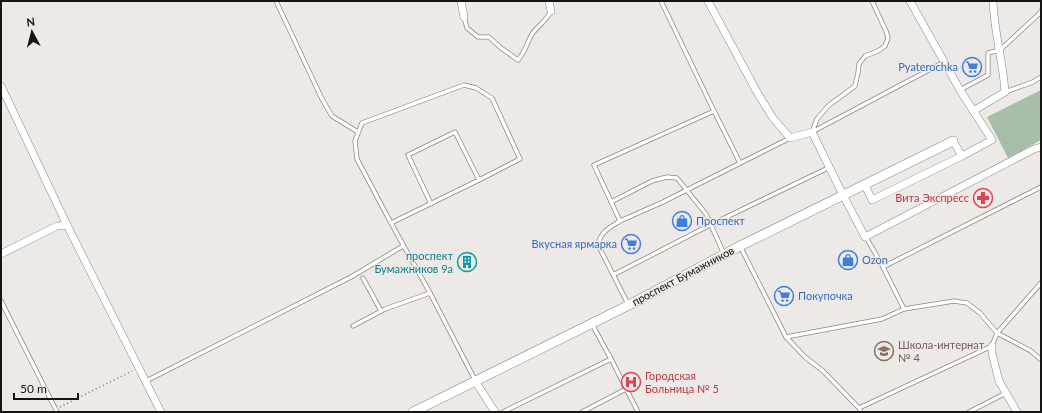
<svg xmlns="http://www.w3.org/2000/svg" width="1042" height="413" viewBox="0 0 1042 413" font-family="Lato,sans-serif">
<rect width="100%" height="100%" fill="#ece9e6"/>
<!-- green -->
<path fill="#a6bea7" d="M 1041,90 L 1041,140 L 1008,158 L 987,117 Z"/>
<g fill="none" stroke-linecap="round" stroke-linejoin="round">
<!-- service casing -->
<g stroke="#8b8886" stroke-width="5">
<g id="service">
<path d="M 276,1 L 322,99 L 332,116 L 358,132"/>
<path d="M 872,1 L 886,31 L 888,38 L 885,46 L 878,51 L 865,56 L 859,64 L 858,73 L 855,86 L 828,106 L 817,119 L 812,132 L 944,62"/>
<path d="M 464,17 L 467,28 L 478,37 L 489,37 L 501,48 L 518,60 C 525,52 527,43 532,34 C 538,26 547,20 551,11"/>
<path d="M 960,90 L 988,75 L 988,53 L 1000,50 L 1040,13 L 1041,11"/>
<path d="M 1005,92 L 1033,82 L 1041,77"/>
<path d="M 714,111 L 740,163"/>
<path d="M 611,202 L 652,181 L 667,177 L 677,178 L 706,214 L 724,254"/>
<path d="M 431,204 L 408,155 L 455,132 L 479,180"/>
<path d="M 620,221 L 663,202 L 790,138"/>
<path d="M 391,223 L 357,159 L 355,141 L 362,123 L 464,85 L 476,88 L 492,98 L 520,159 L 479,180 L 391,223 L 430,293 L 475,380"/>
<path d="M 740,246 L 786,337 L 882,319 L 904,309"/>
<path d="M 883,267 L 1041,187"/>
<path d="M 613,275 L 710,225 L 830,167"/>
<path d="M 363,278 L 381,311"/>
<path d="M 1041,283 L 997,333 L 1031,351 L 1041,360"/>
<path d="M 1,301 L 57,412"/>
<path d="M 628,304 L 598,245 C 601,231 609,228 620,221 L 594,165 L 714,111 L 661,1"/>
<path d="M 353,326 L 385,309 L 430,293"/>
<path d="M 786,337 L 805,357 L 823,371 L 859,408 L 861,412"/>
<path d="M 611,359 L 638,412"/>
<path d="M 146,381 L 351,277 L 403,246"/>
<path d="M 859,408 L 992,346 L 997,333 L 980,313 L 967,303 L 954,301 L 904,309 L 883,267 L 866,237"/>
<path d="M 503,412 L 611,359 L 592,324"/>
<path d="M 582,412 L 626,389"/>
<path d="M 969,412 L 1006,393"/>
</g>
</g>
<!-- minor casing -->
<g stroke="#8b8886" stroke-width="8">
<g id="minor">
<path d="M 461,1 L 464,17"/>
<path d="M 549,1 L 551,11"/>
<path d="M 708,1 L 758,94 L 773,118 L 790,138 L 812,132 L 843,195 L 865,237 L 1034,149 L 1041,147"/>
<path d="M 910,1 L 960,90 L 992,140 L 962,156 L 953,141"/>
<path d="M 1,86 L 67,225 L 161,412"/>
<path d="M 973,111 L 1005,92 C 1003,61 994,32 993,1"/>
<path d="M 865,185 L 872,200 L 962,156"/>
<path d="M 1,254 L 57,226 L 67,225"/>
<path d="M 992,346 L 992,353 L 999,381 L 1017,412"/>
<path d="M 475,381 L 495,412"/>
</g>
</g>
<!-- tertiary casing -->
<g stroke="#8b8886" stroke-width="10">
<path id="tertiary" d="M 413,412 L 629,305 L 740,246 L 953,141"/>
</g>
<!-- path -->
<path stroke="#787674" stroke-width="1.5" stroke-dasharray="1 3" stroke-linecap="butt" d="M 60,407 L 132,371"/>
<!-- service -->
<use href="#service" stroke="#fff" stroke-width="3.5"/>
<!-- minor -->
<use href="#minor" stroke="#fff" stroke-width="7"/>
<!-- tertiary -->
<use href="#tertiary" stroke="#fff" stroke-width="9"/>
</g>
<!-- icons -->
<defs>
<g id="supermarket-ring" transform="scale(1)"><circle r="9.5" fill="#ece9e6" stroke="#3f7fe0" stroke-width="1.5"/><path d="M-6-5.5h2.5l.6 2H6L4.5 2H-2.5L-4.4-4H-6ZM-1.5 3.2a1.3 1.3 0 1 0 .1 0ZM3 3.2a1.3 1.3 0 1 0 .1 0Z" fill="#3f7fe0"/></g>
<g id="pharmacy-ring" transform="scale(1)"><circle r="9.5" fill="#ece9e6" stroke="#e0444e" stroke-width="1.5"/><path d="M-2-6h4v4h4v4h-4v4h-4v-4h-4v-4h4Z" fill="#e0444e"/></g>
<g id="shop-ring" transform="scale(1)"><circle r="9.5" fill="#ece9e6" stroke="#3f7fe0" stroke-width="1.5"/><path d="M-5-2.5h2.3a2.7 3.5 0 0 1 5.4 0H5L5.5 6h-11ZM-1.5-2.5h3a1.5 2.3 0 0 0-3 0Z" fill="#3f7fe0"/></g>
<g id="building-ring" transform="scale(1)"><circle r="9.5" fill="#ece9e6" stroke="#0f9aa8" stroke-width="1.5"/><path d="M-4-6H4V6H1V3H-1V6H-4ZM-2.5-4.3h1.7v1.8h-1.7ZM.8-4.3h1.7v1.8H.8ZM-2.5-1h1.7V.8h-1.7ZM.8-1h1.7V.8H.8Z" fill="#0f9aa8"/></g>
<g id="school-ring" transform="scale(1)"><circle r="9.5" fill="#ece9e6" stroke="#8d6e63" stroke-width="1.5"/><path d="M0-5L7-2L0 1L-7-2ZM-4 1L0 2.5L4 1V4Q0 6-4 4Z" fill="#8d6e63"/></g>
<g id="hospital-ring" transform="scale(1)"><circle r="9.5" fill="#ece9e6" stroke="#e0444e" stroke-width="1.5"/><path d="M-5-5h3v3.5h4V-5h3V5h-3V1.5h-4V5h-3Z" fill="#e0444e"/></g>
</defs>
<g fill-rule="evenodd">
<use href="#supermarket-ring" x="972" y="67"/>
<use href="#pharmacy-ring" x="983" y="198"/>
<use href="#shop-ring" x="682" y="221"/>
<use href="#supermarket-ring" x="631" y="244"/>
<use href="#shop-ring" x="848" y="260"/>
<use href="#building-ring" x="467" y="262"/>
<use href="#supermarket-ring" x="784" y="296"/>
<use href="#school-ring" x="884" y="351"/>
<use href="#hospital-ring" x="631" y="382"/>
</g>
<g text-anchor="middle" stroke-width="3" stroke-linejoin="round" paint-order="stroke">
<!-- shop labels -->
<g font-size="11" fill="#366cbe" stroke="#ece9e6" text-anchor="start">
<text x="958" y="71" text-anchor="end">Pyaterochka</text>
<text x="696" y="225">Проспект</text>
<text x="617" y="248" text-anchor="end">Вкусная ярмарка</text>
<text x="862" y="264">Ozon</text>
<text x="798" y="300">Покупочка</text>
</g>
<!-- health labels -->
<g font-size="11" fill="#be3a42" stroke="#ece9e6" text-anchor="end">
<text x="969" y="202">Вита Экспресс</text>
<text x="645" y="380" text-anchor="start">Городская<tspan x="645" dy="13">Больница № 5</tspan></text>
</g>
<!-- culture labels -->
<g font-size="11" fill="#0d838f" stroke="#ece9e6" text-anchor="end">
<text x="453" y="260">проспект<tspan x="453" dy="13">Бумажников 9а</tspan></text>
</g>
<!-- street labels -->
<g font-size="11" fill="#161514" stroke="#ece9e6">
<text transform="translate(683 276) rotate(-28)" y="4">проспект Бумажников</text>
</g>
<!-- education labels -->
<g font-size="11" fill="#785e54" stroke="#ece9e6" text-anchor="start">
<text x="898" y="349">Школа-интернат<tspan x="898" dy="13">№ 4</tspan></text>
</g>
</g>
<!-- border -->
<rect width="1042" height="413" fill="none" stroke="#161514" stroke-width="4"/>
<!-- north arrow -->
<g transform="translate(32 32) rotate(353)" stroke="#ece9e6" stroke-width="3" paint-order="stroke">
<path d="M0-3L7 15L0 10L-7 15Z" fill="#161514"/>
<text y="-6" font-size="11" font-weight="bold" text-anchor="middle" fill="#161514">N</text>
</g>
<!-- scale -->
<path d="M14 393v6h64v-6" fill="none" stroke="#161514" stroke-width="2"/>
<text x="20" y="393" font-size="12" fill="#161514" stroke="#ece9e6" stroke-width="3" paint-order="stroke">50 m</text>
</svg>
